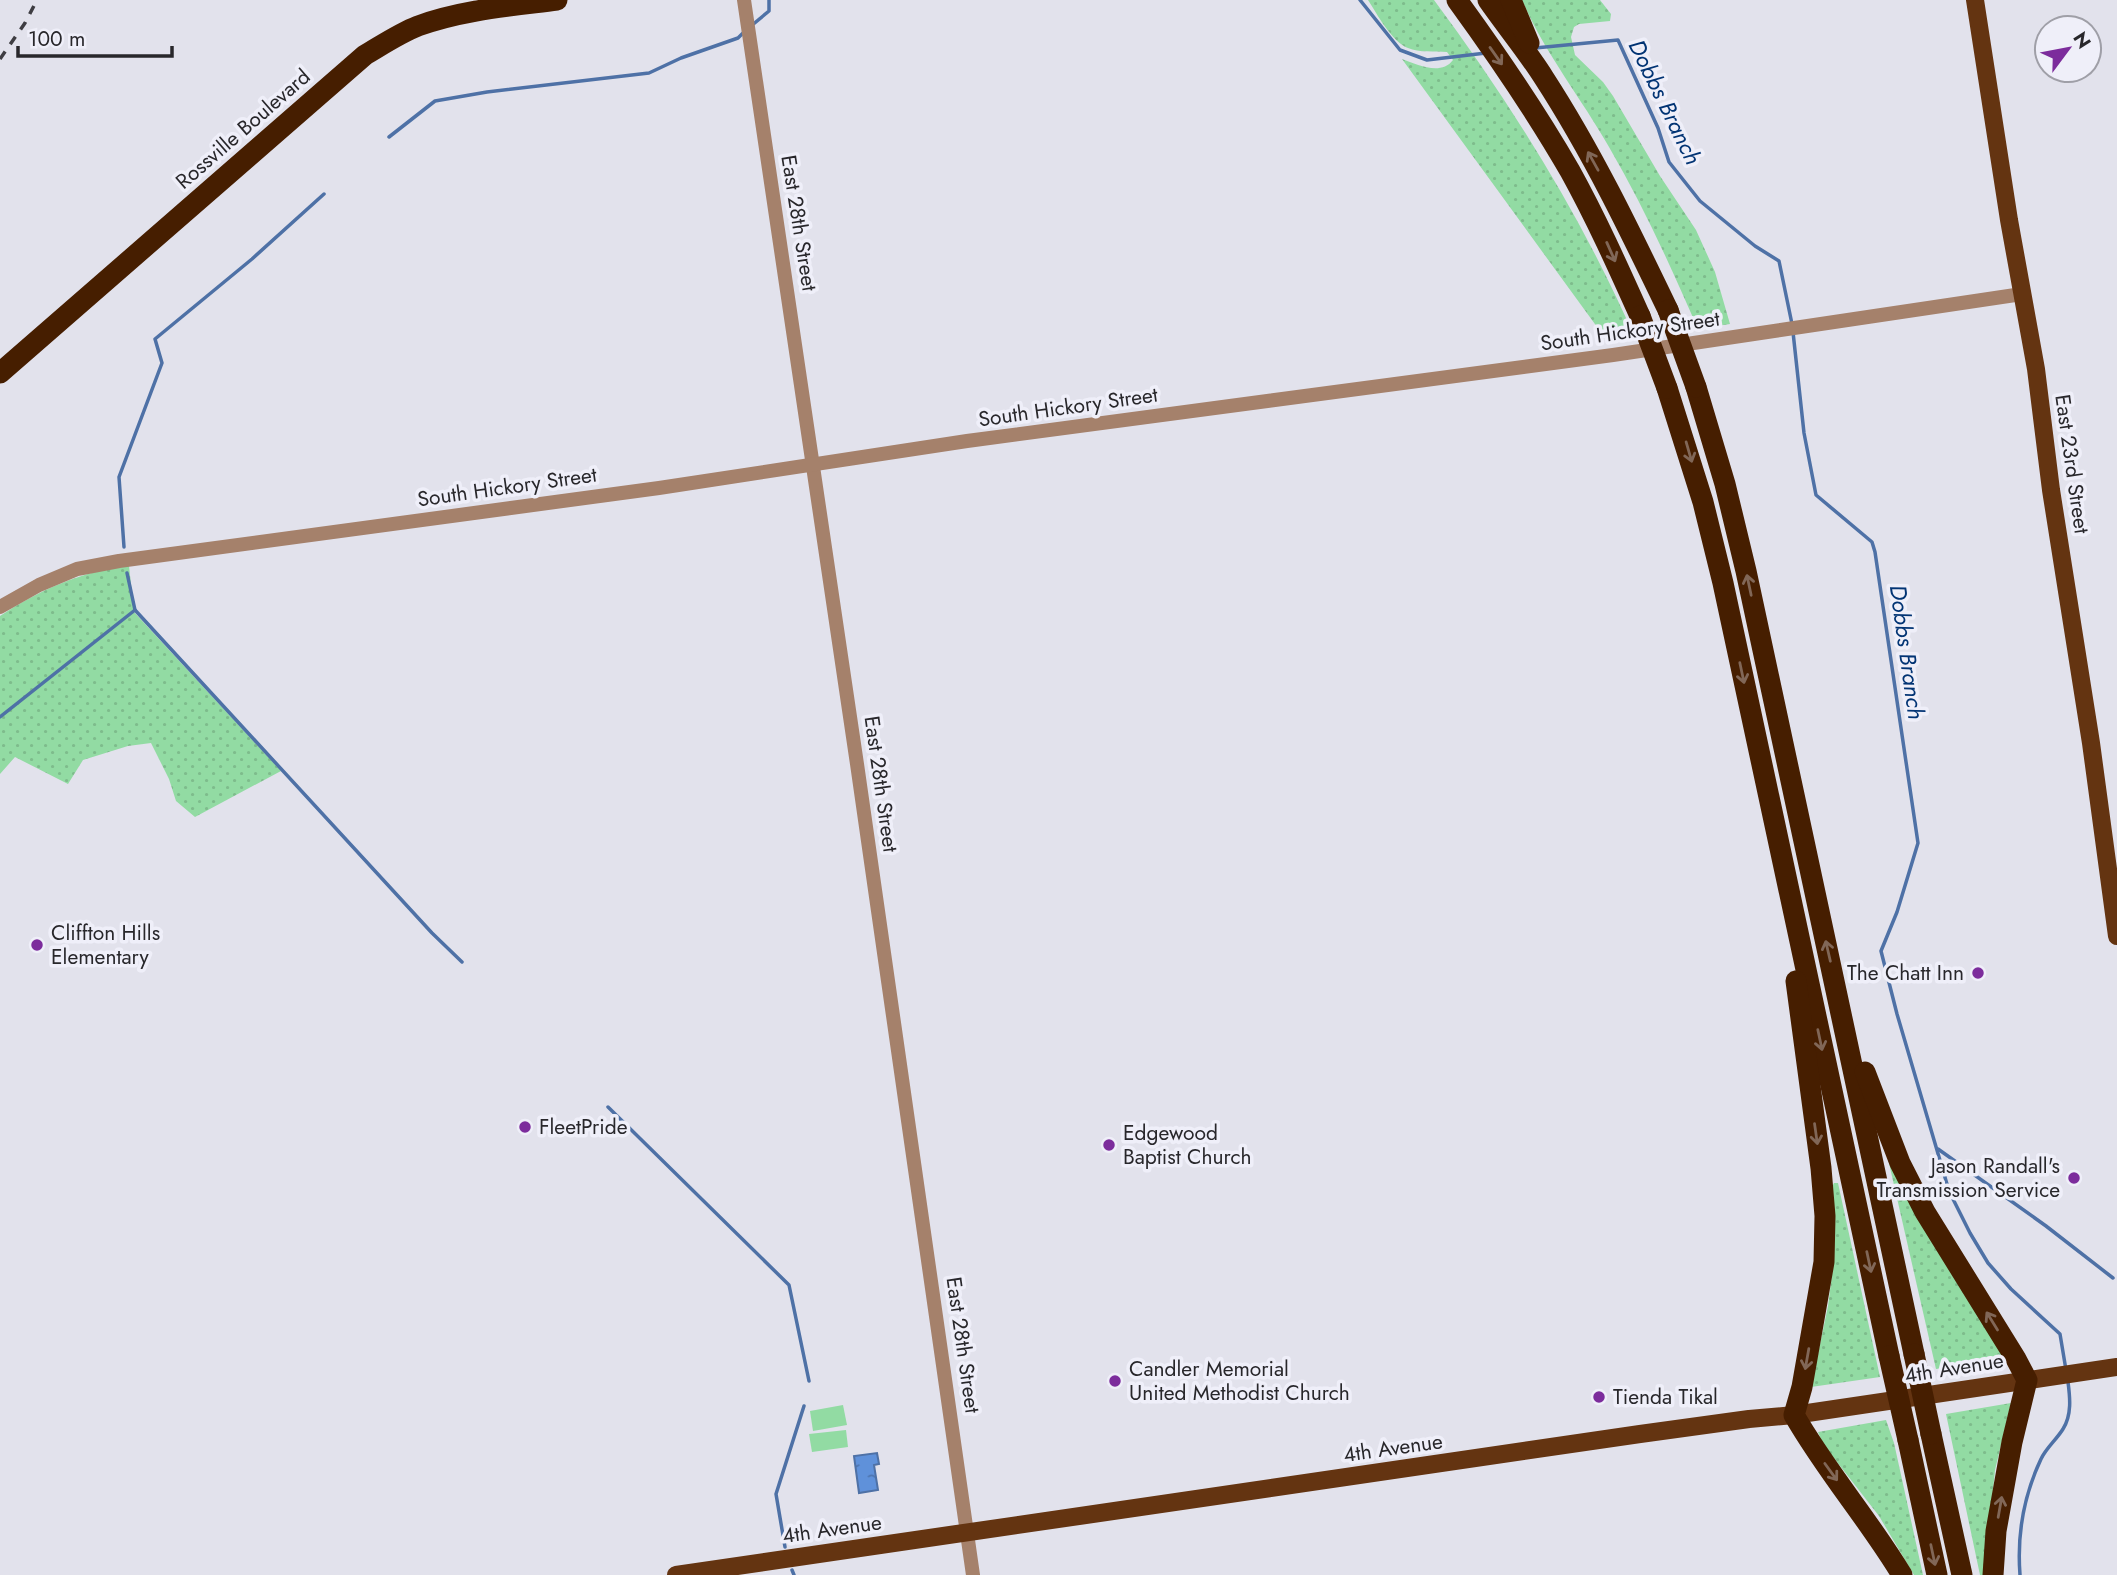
<svg xmlns="http://www.w3.org/2000/svg" width="2117" height="1575" viewBox="0 0 2117 1575" font-family="Jost,sans-serif">
<defs>
<pattern id="grass-dots" width="8" height="8" patternUnits="userSpaceOnUse" patternTransform="scale(1.75)"><rect width="8" height="8" fill="#92dba3"/><path d="M2 2h.1M6 6h.1" fill="none" stroke="#7ebc8c" stroke-width="1.8" stroke-linecap="round"/></pattern>
<pattern id="water-ripples" width="26" height="14" patternUnits="userSpaceOnUse" patternTransform="scale(1.75)"><rect width="26" height="14" fill="#5f91da"/><path d="M2 4q2-2 4 0t4 0M15 11q2-2 4 0t4 0" fill="none" stroke="#4e76b1"/></pattern>
</defs>
<rect width="100%" height="100%" fill="#e2e2ec"/>
<!-- grass -->
<g fill="url(#grass-dots)">
<path d="M 1368,0 L 1434,0 C 1512,105 1582,217 1635,338 L 1608,342 L 1402,59 C 1418,65 1441,76 1453,60 L 1447,52 C 1435,51 1419,53 1408,48 C 1392,42 1377,14 1368,0 Z"/>
<path d="M 1522,0 L 1600,0 L 1611,14 L 1610,21 L 1579,24 L 1574,27 L 1571,37 L 1575,55 L 1603,82 L 1613,96 L 1660,176 L 1696,230 L 1715,272 L 1730,324 L 1698,329 C 1671,267 1643,205 1609,147 C 1581,98 1544,52 1522,0 Z"/>
<path d="M 129,566 L 134,612 L 281,771 L 195,817 L 176,801 L 169,779 L 151,743 L 128,746 L 83,760 L 68,784 L 15,757 L 0,774 L 0,616 C 39,590 82,571 129,566 Z"/>
<path d="M 1886,1150 L 2006,1360 L 1936,1369 Z"/>
<path d="M 1834,1183 L 1838,1183 L 1880,1377 L 1811,1387 L 1828,1306 L 1834,1259 L 1833,1185 Z"/>
<path d="M 2011,1403 L 1995,1470 L 1990,1522 L 1988,1575 L 1980,1575 L 1946,1414 Z"/>
<path d="M 1886,1420 L 1894,1443 L 1923,1575 L 1914,1575 L 1879,1516 L 1823,1444 L 1818,1432 Z"/>
</g>
<!-- pitch -->
<g fill="#92dba3">
<path d="M 843,1405 L 847,1425 L 813,1431 L 810,1411 Z"/>
<path d="M 846,1430 L 848,1447 L 812,1452 L 809,1434 Z"/>
</g>
<!-- water -->
<path fill="url(#water-ripples)" stroke="#4e71a6" stroke-width="2" d="M 877,1453 L 879,1464 L 874,1465 L 878,1490 L 859,1493 L 854,1456 Z"/>
<g fill="none" stroke-linecap="round" stroke-linejoin="round">
<!-- stream -->
<g stroke="#4e71a6" stroke-width="3.5">
<path d="M 1360,0 L 1400,50 L 1427,60 L 1486,53"/>
<path d="M 751,26 L 769,11 L 769,0"/>
<path d="M 1535,48 L 1618,40 L 1658,128 L 1669,162 L 1700,201 L 1755,246 L 1779,261 L 1792,324"/>
<path d="M 389,137 L 435,101 L 487,92 L 649,73 L 681,58 L 738,38 L 745,31"/>
<path d="M 1793,332 L 1804,433 L 1816,495 L 1872,542 L 1875,552 L 1918,843 L 1897,912 L 1881,951 L 1897,1014 L 1949,1191 L 1970,1233 L 1988,1263 L 2011,1289 L 2060,1334 L 2066,1370"/>
<path d="M 124,547 L 119,477 L 162,363 L 155,339 L 252,259 L 324,194"/>
<path d="M 127,573 L 135,610 L 432,933 L 462,962"/>
<path d="M 0,717 L 135,610"/>
<path d="M 608,1107 L 789,1285 L 809,1381"/>
<path d="M 1938,1149 L 2046,1226 L 2113,1278"/>
<path d="M 785,1547 L 776,1494 L 804,1406"/>
<path d="M 792,1570 L 794,1575"/>
<path d="M 2020,1575 C 2017,1536 2024,1495 2041,1459 C 2046,1448 2057,1439 2063,1429 C 2072,1415 2070,1397 2068,1382"/>
</g>
<!-- minor -->
<g stroke="#a5816b" stroke-width="14">
<path d="M 744,0 L 857,764 L 973,1575"/>
<path d="M 0,607 L 39,585 L 77,569 L 119,561 L 659,488 L 967,441 L 1613,355 L 2022,294"/>
</g>
<!-- major -->
<g stroke="#643411" stroke-width="18">
<path d="M 1975,0 L 2009,220 L 2036,369 L 2051,490 L 2091,743 L 2117,936"/>
<path d="M 676,1575 L 1640,1434 L 1749,1419 L 1794,1415 L 2117,1367"/>
</g>
<!-- highway -->
<g stroke="#461e00" stroke-width="21">
<path d="M 1457,0 C 1497,55 1536,112 1570,171 C 1596,218 1618,267 1640,316"/>
<path d="M 1488,0 C 1506,26 1527,51 1544,78 C 1592,152 1630,231 1668,310"/>
<path d="M 1511,0 L 1529,43"/>
<path d="M 0,373 L 365,55 C 382,45 400,33 418,26 C 462,10 511,6 557,0"/>
<path d="M 1696,387 L 1725,484 L 1746,571 L 1914,1354"/>
<path d="M 1667,388 L 1703,502 L 1723,583 L 1889,1356"/>
<path d="M 1796,981 L 1821,1168 L 1825,1216 L 1824,1262 L 1802,1387 L 1794,1415 C 1826,1471 1869,1520 1902,1575"/>
<path d="M 1865,1072 L 1900,1163 L 1925,1212 L 2016,1359 L 2027,1380 L 2012,1442 L 1996,1531 L 1993,1575"/>
<path d="M 1931,1434 L 1962,1575"/>
<path d="M 1908,1440 L 1937,1575"/>
</g>
<!-- rail -->
<path stroke="#3e3d42" stroke-width="3.5" stroke-dasharray="9 9" stroke-linecap="butt" d="M 0,59 L 25,23 L 37,0"/>
<!-- highway-bridge -->
<g stroke="#461e00" stroke-width="21">
<path d="M 1668,310 L 1696,387"/>
<path d="M 1640,316 L 1667,388"/>
<path d="M 1914,1354 L 1931,1434"/>
<path d="M 1889,1356 L 1908,1440"/>
</g>
</g>
<!-- one-way arrows -->
<defs><path id="oneway-shaft" d="M-6 0H5M1.5-3L5.5 0L1.5 3" fill="none" stroke-width="1.6" stroke-linecap="round" stroke-linejoin="round" transform="scale(1.75)"/></defs>
<g stroke="#816757">
<use href="#oneway-shaft" transform="translate(1496 56) rotate(55)"/>
<use href="#oneway-shaft" transform="translate(1593 161) rotate(-119)"/>
<use href="#oneway-shaft" transform="translate(1611 252) rotate(66)"/>
<use href="#oneway-shaft" transform="translate(1689 452) rotate(74)"/>
<use href="#oneway-shaft" transform="translate(1749 585) rotate(-102)"/>
<use href="#oneway-shaft" transform="translate(1742 673) rotate(78)"/>
<use href="#oneway-shaft" transform="translate(1828 951) rotate(-103)"/>
<use href="#oneway-shaft" transform="translate(1820 1040) rotate(78)"/>
<use href="#oneway-shaft" transform="translate(1816 1134) rotate(82)"/>
<use href="#oneway-shaft" transform="translate(1869 1262) rotate(78)"/>
<use href="#oneway-shaft" transform="translate(1992 1321) rotate(-122)"/>
<use href="#oneway-shaft" transform="translate(1807 1359) rotate(100)"/>
<use href="#oneway-shaft" transform="translate(1831 1472) rotate(54)"/>
<use href="#oneway-shaft" transform="translate(2000 1507) rotate(-80)"/>
<use href="#oneway-shaft" transform="translate(1933 1555) rotate(78)"/>
</g>
<!-- markers -->
<g fill="#7c2c9c" stroke="#efeff9" stroke-width="2.5">
<circle cx="37" cy="945" r="7"/>
<circle cx="1978" cy="973" r="7"/>
<circle cx="525" cy="1127" r="7"/>
<circle cx="1109" cy="1145" r="7"/>
<circle cx="2074" cy="1178" r="7"/>
<circle cx="1115" cy="1381" r="7"/>
<circle cx="1599" cy="1397" r="7"/>
</g>
<g text-anchor="middle" stroke-width="7" stroke-linejoin="round" paint-order="stroke">
<!-- street labels -->
<g font-size="21" fill="#28272b" stroke="#efeff9">
<text transform="translate(243 129) rotate(-41)" y="7">Rossville Boulevard</text>
<text transform="translate(799 223) rotate(81)" y="7">East 28th Street</text>
<text transform="translate(1630 331) rotate(-8)" y="7">South Hickory Street</text>
<text transform="translate(1068 407) rotate(-8)" y="7">South Hickory Street</text>
<text transform="translate(2072 464) rotate(82)" y="7">East 23rd Street</text>
<text transform="translate(507 487) rotate(-8)" y="7">South Hickory Street</text>
<text transform="translate(881 784) rotate(82)" y="7">East 28th Street</text>
<text transform="translate(963 1345) rotate(82)" y="7">East 28th Street</text>
<text transform="translate(1954 1368) rotate(-9)" y="7">4th Avenue</text>
<text transform="translate(1393 1448) rotate(-8)" y="7">4th Avenue</text>
<text transform="translate(832 1529) rotate(-8)" y="7">4th Avenue</text>
</g>
<!-- poi labels -->
<g font-size="21" fill="#28272b" stroke="#efeff9" text-anchor="start">
<text x="51" y="940">Cliffton Hills<tspan x="51" dy="24">Elementary</tspan></text>
<text x="1964" y="980" text-anchor="end">The Chatt Inn</text>
<text x="539" y="1134">FleetPride</text>
<text x="1123" y="1140">Edgewood<tspan x="1123" dy="24">Baptist Church</tspan></text>
<text x="2060" y="1173" text-anchor="end">Jason Randall's<tspan x="2060" dy="24">Transmission Service</tspan></text>
<text x="1129" y="1376">Candler Memorial<tspan x="1129" dy="24">United Methodist Church</tspan></text>
<text x="1613" y="1404">Tienda Tikal</text>
</g>
<!-- water labels -->
<g font-size="23" font-style="italic" fill="#023474" stroke="#efeff9">
<text transform="translate(1665 102) rotate(64)" y="8">Dobbs Branch</text>
<text transform="translate(1907 652) rotate(82)" y="8">Dobbs Branch</text>
</g>
</g>
<!-- north arrow -->
<g transform="translate(2068 49) rotate(58)"><circle r="33" fill="#efeff9" stroke="#9f9fa7" stroke-width="2"/>
<path d="M0-5L12 26L0 18L-12 26Z" fill="#7c2c9c"/>
<text y="-10" font-size="19" font-weight="bold" text-anchor="middle" fill="#28272b">N</text>
</g>
<!-- scale -->
<path d="M18 46v10h154v-10" fill="none" stroke="#28272b" stroke-width="3.5"/>
<text x="28" y="46" font-size="21" fill="#28272b" stroke="#efeff9" stroke-width="5" paint-order="stroke">100 m</text>
</svg>
